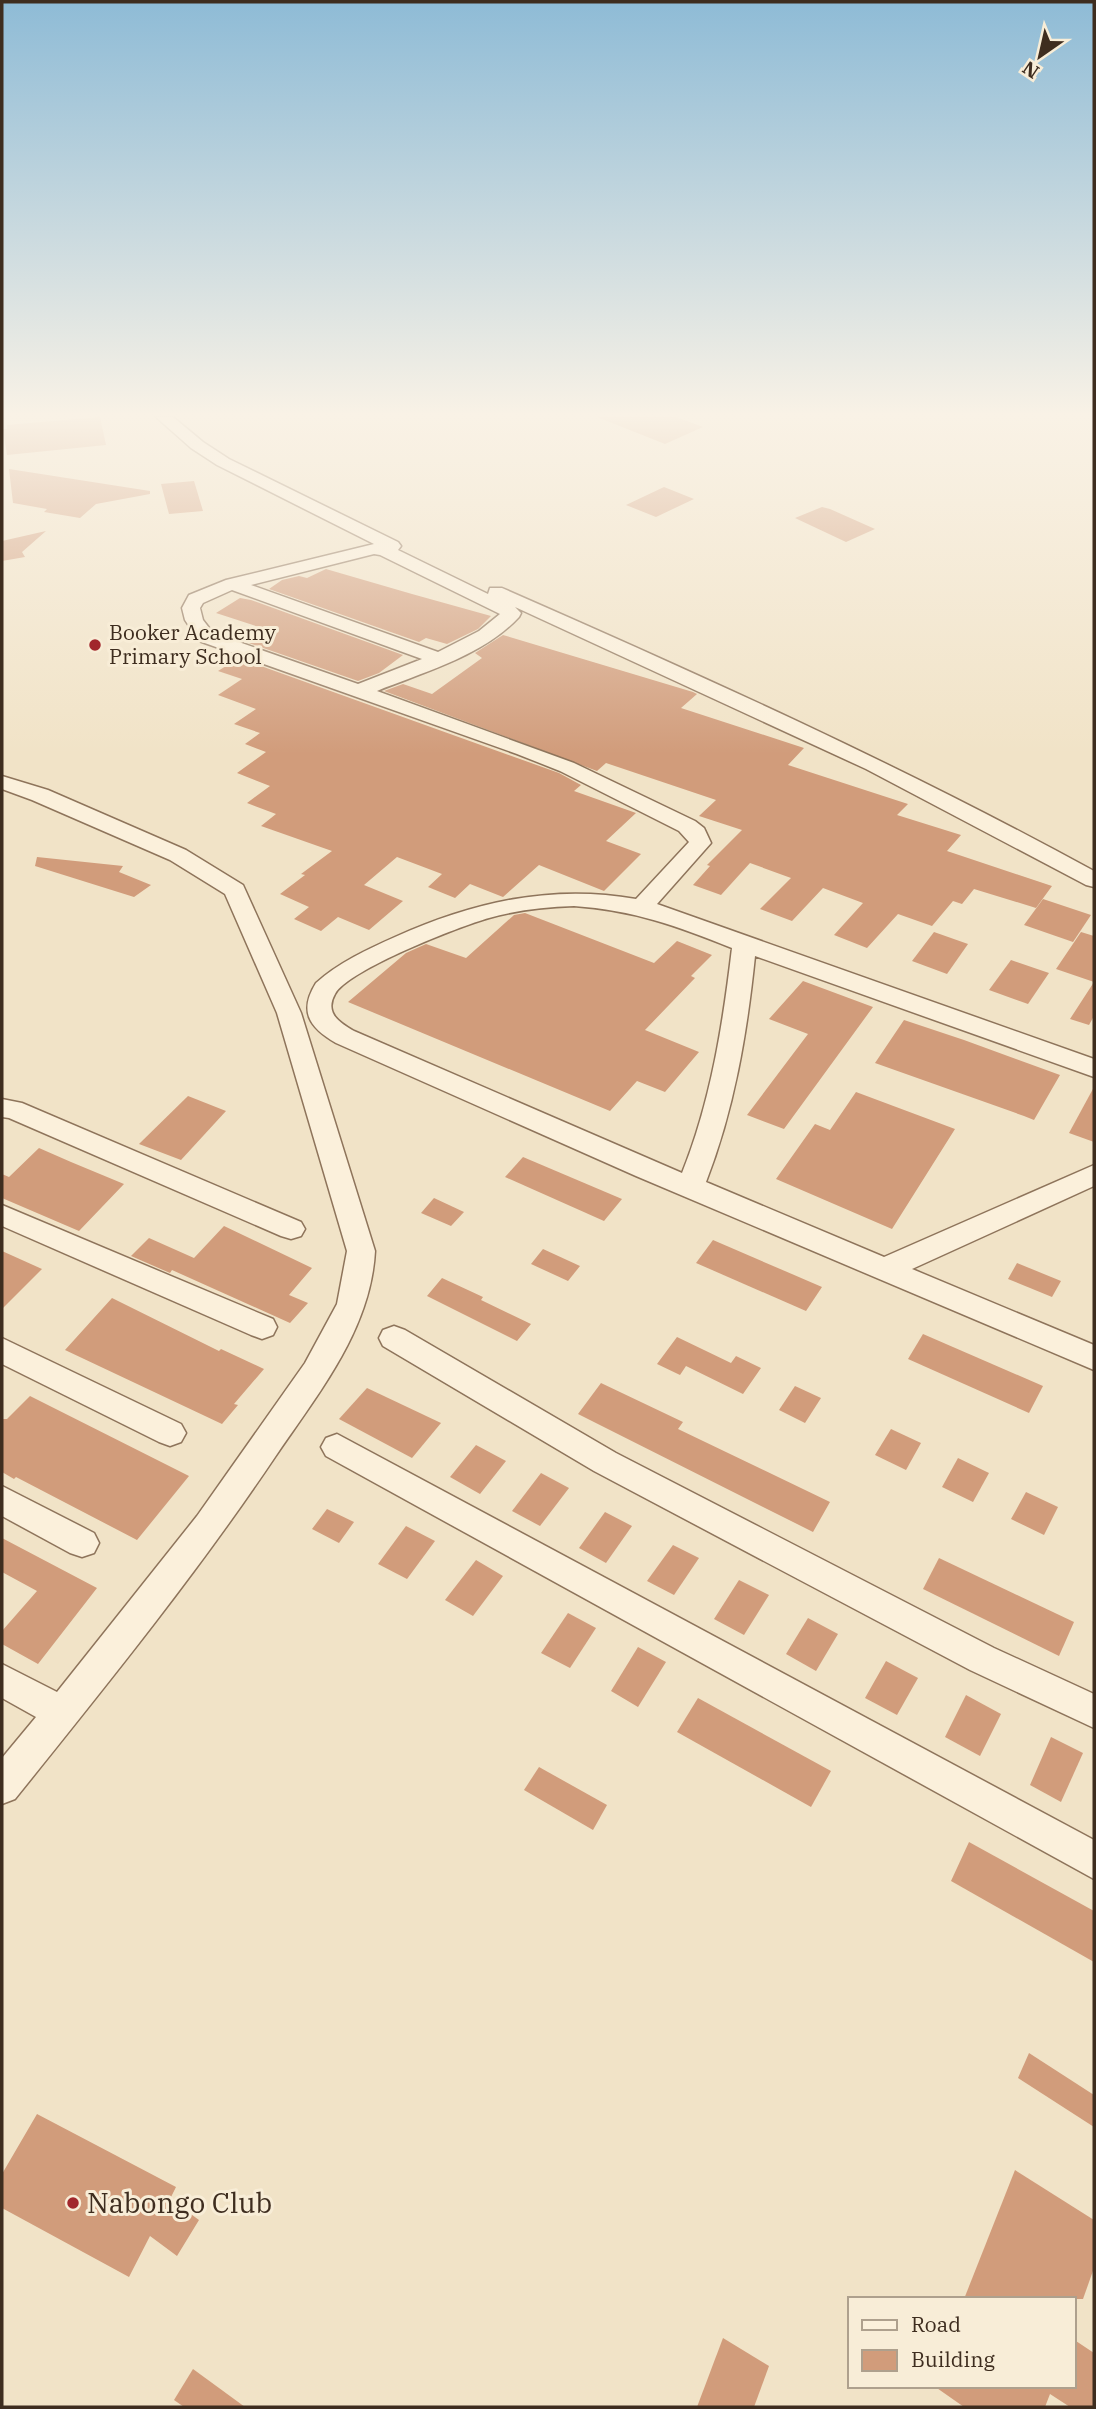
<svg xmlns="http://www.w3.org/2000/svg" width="1096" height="2409" viewBox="0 0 1096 2409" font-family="'IBM Plex Serif',serif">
<rect width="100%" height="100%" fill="#f1e3c7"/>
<!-- building -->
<g fill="#d19c7b">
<path d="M 100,417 L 106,445 L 7,455 L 3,429 L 7,429 L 7,425 Z"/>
<path d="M 597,417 L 676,417 L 703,427 L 665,444 Z"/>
<path d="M 9,469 L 150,491 L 150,494 L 96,504 L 80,518 L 44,512 L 47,509 L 13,503 Z"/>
<path d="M 194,481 L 203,511 L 169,514 L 161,484 Z"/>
<path d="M 664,487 L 694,499 L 656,517 L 626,505 Z"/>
<path d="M 822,507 L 830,509 L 875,529 L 846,542 L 795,518 Z"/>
<path d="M 46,531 L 22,552 L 25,557 L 2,561 L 2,541 Z"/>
<path d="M 326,569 L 412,594 L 491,616 L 478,629 L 447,644 L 426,638 L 419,642 L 269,589 L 282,580 L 299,576 L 307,578 Z"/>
<path d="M 240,598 L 251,600 L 403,655 L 379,673 L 358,681 L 243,641 L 262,628 L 216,613 Z"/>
<path d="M 503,635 L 693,692 L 697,694 L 681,708 L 804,748 L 788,765 L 908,804 L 897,815 L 961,835 L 947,851 L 1052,886 L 1036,908 L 974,889 L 962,904 L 953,901 L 932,926 L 898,914 L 867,948 L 834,935 L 863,903 L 823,888 L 792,921 L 760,909 L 791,878 L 750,863 L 721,895 L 693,885 L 710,866 L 707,865 L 742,830 L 699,816 L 716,800 L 606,763 L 597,771 L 384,691 L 403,684 L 432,694 L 482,658 L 475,653 Z"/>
<path d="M 225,653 L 559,773 L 581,785 L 574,791 L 636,813 L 606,841 L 641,854 L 604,891 L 539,865 L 503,897 L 470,884 L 455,898 L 428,887 L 442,874 L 397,857 L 364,885 L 403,901 L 369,930 L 338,917 L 321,931 L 294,919 L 309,907 L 280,894 L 305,875 L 301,874 L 332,851 L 261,826 L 276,814 L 247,803 L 270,786 L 237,773 L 266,752 L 245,744 L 260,733 L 234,724 L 256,709 L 218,695 L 242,679 L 218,671 L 234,661 L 220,656 Z"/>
<path d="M 37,857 L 123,866 L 119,872 L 151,885 L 134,897 L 35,866 Z"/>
<path d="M 1043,899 L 1091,915 L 1073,942 L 1024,925 Z"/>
<path d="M 525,913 L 654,963 L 677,941 L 712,955 L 691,976 L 695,978 L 645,1030 L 699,1052 L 665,1092 L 637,1081 L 610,1111 L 348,1002 L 406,953 L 426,944 L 466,958 L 514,915 Z"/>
<path d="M 934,932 L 968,944 L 947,974 L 912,961 Z"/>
<path d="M 1081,932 L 1094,936 L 1094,1016 L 1089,1025 L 1070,1019 L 1094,982 L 1056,969 Z"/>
<path d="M 1011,960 L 1049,973 L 1028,1004 L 989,990 Z"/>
<path d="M 803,981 L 873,1007 L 784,1129 L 747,1115 L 808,1034 L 769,1019 Z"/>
<path d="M 904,1020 L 964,1040 L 1060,1075 L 1034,1120 L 1024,1116 L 875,1063 Z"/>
<path d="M 1094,1087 L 1094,1142 L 1069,1133 Z"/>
<path d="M 856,1092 L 955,1129 L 892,1229 L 776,1179 L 815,1124 L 830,1130 Z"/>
<path d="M 188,1096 L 226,1111 L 181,1160 L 139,1144 Z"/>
<path d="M 39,1148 L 71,1162 L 124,1184 L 79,1231 L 2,1198 L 2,1174 L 9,1177 Z"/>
<path d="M 523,1157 L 622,1199 L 604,1221 L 505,1177 Z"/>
<path d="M 434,1198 L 464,1212 L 451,1226 L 421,1213 Z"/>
<path d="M 224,1226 L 312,1268 L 289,1295 L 308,1303 L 290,1323 L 172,1270 L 170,1273 L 131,1256 L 149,1238 L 194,1258 Z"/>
<path d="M 713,1240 L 822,1287 L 806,1311 L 696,1263 Z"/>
<path d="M 543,1249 L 580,1266 L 568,1281 L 531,1264 Z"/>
<path d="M 2,1251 L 42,1269 L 2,1309 Z"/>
<path d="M 1017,1263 L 1061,1281 L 1052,1297 L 1008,1279 Z"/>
<path d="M 442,1278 L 483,1297 L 481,1300 L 531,1324 L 517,1341 L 427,1296 Z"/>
<path d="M 112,1298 L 219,1351 L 221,1349 L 264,1369 L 234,1404 L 238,1405 L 222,1424 L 65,1350 Z"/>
<path d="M 923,1334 L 1043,1386 L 1029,1413 L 908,1359 Z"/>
<path d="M 677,1337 L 731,1363 L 736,1356 L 761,1368 L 743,1394 L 686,1366 L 680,1375 L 657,1364 Z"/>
<path d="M 601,1383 L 683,1422 L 678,1429 L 830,1502 L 813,1532 L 578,1414 Z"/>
<path d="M 795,1386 L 821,1398 L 805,1423 L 779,1410 Z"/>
<path d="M 367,1388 L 441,1423 L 412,1458 L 339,1419 Z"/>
<path d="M 30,1396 L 189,1476 L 137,1540 L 16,1477 L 14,1479 L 2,1472 L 2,1419 L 7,1419 Z"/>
<path d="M 891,1429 L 921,1443 L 906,1470 L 875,1455 Z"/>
<path d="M 476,1445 L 506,1461 L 480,1494 L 450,1477 Z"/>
<path d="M 958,1458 L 989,1473 L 973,1502 L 942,1487 Z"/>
<path d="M 541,1473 L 569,1488 L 540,1526 L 512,1511 Z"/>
<path d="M 1026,1492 L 1058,1507 L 1044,1535 L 1011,1519 Z"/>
<path d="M 327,1509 L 354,1522 L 339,1543 L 312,1529 Z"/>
<path d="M 605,1512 L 632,1526 L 606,1563 L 579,1548 Z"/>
<path d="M 406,1526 L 435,1541 L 407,1579 L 378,1564 Z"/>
<path d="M 2,1538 L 97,1588 L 38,1664 L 2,1644 L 2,1631 L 37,1591 L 2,1572 Z"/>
<path d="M 673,1545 L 699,1558 L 674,1595 L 647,1581 Z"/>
<path d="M 939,1558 L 1074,1622 L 1059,1656 L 923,1589 Z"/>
<path d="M 476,1560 L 503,1576 L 473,1616 L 445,1600 Z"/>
<path d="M 739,1580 L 769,1595 L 744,1635 L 714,1619 Z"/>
<path d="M 568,1613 L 596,1628 L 570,1668 L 541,1653 Z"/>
<path d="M 808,1618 L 838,1634 L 816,1671 L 786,1654 Z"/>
<path d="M 638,1647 L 666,1662 L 638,1707 L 611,1691 Z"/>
<path d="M 886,1661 L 918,1678 L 897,1715 L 865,1698 Z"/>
<path d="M 966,1695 L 1001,1714 L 980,1756 L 945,1737 Z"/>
<path d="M 698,1698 L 831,1771 L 811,1807 L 677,1732 Z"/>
<path d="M 1051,1737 L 1083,1753 L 1061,1802 L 1030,1785 Z"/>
<path d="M 539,1767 L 607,1805 L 593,1830 L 524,1790 Z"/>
<path d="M 969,1842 L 1094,1911 L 1094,1962 L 951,1881 Z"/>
<path d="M 1029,2053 L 1094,2095 L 1094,2127 L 1018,2078 Z"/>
<path d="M 37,2114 L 176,2187 L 170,2199 L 199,2220 L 177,2256 L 150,2236 L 129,2277 L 2,2208 L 2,2174 Z"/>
<path d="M 1015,2170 L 1094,2220 L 1094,2268 L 1083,2299 L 964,2299 Z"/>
<path d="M 723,2338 L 769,2366 L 754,2407 L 697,2407 Z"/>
<path d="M 1073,2339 L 1094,2353 L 1094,2407 L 1070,2407 L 1050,2394 L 1045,2407 L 964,2407 L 934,2386 L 1073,2386 Z"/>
<path d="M 193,2369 L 245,2407 L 184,2407 L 174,2400 Z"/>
</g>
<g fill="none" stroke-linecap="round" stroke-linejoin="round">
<!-- street casing -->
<g stroke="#8e745b" stroke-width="3">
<g id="street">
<path d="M 156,417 L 173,417 L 203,442 L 229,459 L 398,542 L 401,546 L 398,550 L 488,594 L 490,588 L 502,588 C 703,676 902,766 1094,871 L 1094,887 L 1086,885 L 866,769 L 515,607 L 521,613 L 519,617 C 483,656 424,672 377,691 L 574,763 L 695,821 L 704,828 L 711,843 L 657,904 L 1094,1059 L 1094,1077 L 755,956 C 747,1034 734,1110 706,1182 L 884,1257 L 1094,1165 L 1094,1186 L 912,1269 L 1094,1345 L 1094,1370 L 636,1176 L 336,1043 C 310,1028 298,1012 316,983 C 338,963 368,949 395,937 C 473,902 551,884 636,899 L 689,842 L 679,831 L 560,771 L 517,754 L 199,641 L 185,620 L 182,608 L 189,595 L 226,580 L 374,544 L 217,465 L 191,448 ZM 374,554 L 380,555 L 500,614 L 479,631 L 438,652 L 251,585 ZM 232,590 L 422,659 L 358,684 L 213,633 L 203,620 L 200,608 L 203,603 ZM 574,906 C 633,910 677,926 732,948 C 723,1024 711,1101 682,1173 L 354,1031 C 340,1023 324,1013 335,994 C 348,970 460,926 489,918 C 517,910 545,907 574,906 Z"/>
<path d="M 2,776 L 48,790 L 186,850 L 243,885 L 301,1013 L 375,1251 C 371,1330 317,1395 275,1457 C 195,1576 105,1687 15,1799 L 2,1804 L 2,1758 L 36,1717 L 2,1698 L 2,1664 L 57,1692 L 197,1516 L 305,1363 L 337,1304 L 347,1251 L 277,1013 L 225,894 L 170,860 L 32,800 L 2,789 Z"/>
<path d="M 2,1099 L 22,1103 L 301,1222 L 305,1229 L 301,1236 L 291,1239 L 281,1236 L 9,1118 L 2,1117 Z"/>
<path d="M 2,1205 L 273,1319 L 277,1327 L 273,1335 L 262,1339 L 251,1335 L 2,1226 Z"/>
<path d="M 394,1326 L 405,1330 L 616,1453 L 994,1648 L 1094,1694 L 1094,1728 L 970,1670 L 594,1471 L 383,1346 L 379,1338 L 383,1330 Z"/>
<path d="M 2,1338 L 181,1424 L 186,1433 L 181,1442 L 170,1446 L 159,1442 L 2,1364 Z"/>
<path d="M 337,1434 L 1094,1840 L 1094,1879 L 326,1456 L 321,1447 L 326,1438 Z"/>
<path d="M 2,1486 L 94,1533 L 99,1543 L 94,1553 L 82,1557 L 70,1553 L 2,1516 Z"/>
</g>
</g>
<!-- street -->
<use href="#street" fill="#fbf0db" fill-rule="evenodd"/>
</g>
<!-- sky -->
<linearGradient id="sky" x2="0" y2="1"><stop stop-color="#8ebbd6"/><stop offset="0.55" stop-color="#f9f2e6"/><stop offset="1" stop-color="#f9f2e6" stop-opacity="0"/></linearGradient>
<rect width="1096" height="754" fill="url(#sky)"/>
<!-- markers -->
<g fill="#a1272c" stroke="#f8edd7" stroke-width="2.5">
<circle cx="95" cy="645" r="7"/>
<circle cx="73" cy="2203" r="7"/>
</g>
<g text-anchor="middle" stroke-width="6" stroke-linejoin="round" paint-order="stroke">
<!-- far-poi labels -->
<g font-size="21" fill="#3e2d1f" stroke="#f8edd7" text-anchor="start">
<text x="109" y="640">Booker Academy<tspan x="109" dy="24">Primary School</tspan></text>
</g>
<!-- near-poi labels -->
<g font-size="28" fill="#3e2d1f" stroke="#f8edd7" text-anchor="start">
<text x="87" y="2213">Nabongo Club</text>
</g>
</g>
<!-- border -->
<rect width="1096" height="2409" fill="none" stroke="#3e2d1f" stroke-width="7"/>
<!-- legend -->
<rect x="848" y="2297" width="228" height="91" fill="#f8edd7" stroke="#aea08d" stroke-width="2"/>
<rect x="862" y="2320" width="35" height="10" fill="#fbf0db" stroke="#aea08d" stroke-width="2"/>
<text x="911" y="2332" font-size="21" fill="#3e2d1f">Road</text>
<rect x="862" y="2350" width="35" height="21" fill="#d19c7b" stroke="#aea08d" stroke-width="2"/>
<text x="911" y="2367" font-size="21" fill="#3e2d1f">Building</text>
<!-- north arrow -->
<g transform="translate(1040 56) rotate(214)" stroke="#f8edd7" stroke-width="5" paint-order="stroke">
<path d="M0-5L12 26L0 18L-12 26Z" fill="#3e2d1f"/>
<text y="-10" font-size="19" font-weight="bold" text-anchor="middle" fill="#3e2d1f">N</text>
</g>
</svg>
